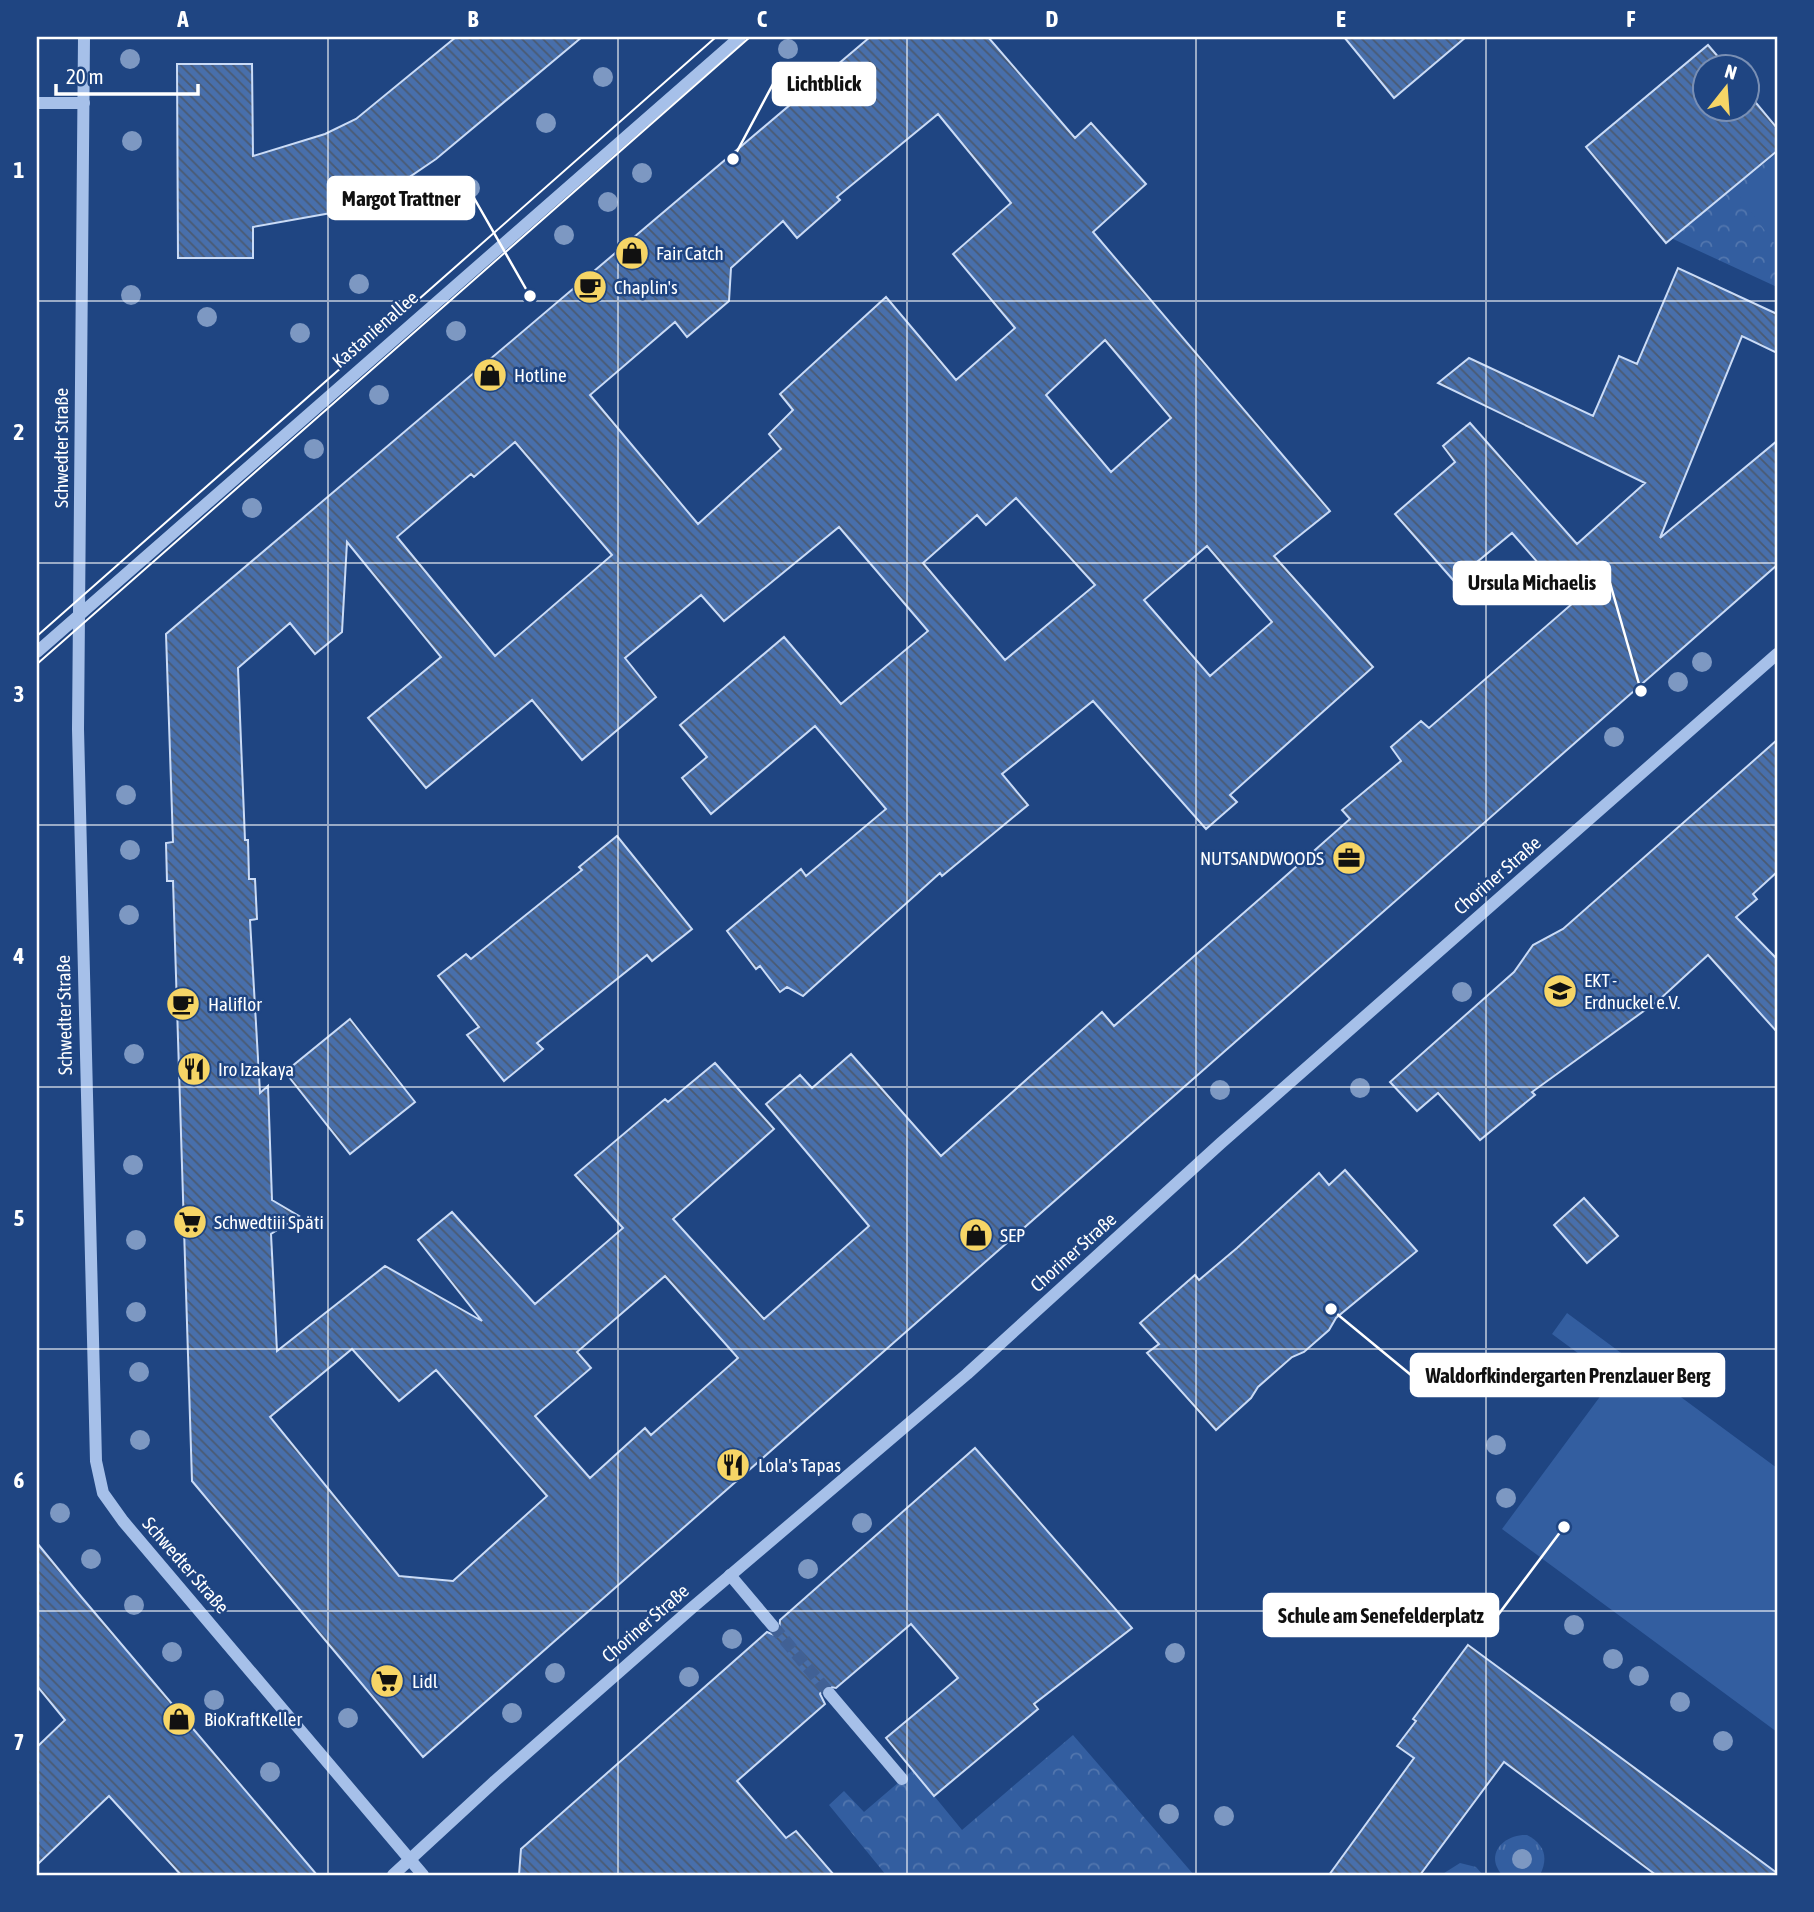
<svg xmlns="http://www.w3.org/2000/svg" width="1814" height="1912" viewBox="0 0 1814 1912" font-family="'Asap Condensed',sans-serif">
<defs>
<pattern id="grass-tufts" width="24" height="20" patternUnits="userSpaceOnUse" patternTransform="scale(1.75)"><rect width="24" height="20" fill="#335ea0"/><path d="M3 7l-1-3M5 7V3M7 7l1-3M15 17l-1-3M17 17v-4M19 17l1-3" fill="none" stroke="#5276ae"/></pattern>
<pattern id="park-crowns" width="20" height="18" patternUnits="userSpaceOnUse" patternTransform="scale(1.75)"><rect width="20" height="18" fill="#335ea0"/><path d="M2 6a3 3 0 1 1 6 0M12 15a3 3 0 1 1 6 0" fill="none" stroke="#5276ae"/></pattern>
<pattern id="building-back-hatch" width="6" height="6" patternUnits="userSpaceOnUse" patternTransform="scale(1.75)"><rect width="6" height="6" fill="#486fab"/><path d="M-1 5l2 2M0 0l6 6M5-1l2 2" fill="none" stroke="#4a5a72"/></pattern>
</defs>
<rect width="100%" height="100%" fill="#1f4582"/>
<!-- grass -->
<g fill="url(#grass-tufts)">
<path d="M 1527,1835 C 1544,1844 1549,1857 1540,1875 L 1502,1875 C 1484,1854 1504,1834 1527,1835 Z"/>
<path d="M 1460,1863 L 1476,1867 L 1483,1875 L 1441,1875 Z"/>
</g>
<!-- park -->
<g fill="url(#park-crowns)">
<path d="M 1777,153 L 1777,287 L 1671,238 Z"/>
<path d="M 1073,1735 L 1194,1875 L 886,1875 L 829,1805 L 844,1791 L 864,1812 L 913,1770 L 962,1830 Z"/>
</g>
<!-- pitch -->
<g fill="#335ea0">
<path d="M 1777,161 L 1777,247 L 1738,194 Z"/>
<path d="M 1567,1313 L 1777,1468 L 1777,1732 L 1502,1529 L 1613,1379 L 1552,1334 Z"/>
</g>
<!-- building -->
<g fill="url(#building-back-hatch)" stroke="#cadbf6" stroke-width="2" fill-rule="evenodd">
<path d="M 456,37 L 582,37 L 436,159 L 405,180 L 331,213 L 253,227 L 253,258 L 178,258 L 177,64 L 252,64 L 253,156 L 325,134 L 356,119 Z"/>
<path d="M 870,37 L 988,37 L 1075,138 L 1091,123 L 1146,184 L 1093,232 L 1330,511 L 1274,556 L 1373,667 L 1230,795 L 1237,802 L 1206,829 L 1093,701 L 1002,774 L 1028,805 L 942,876 L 940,873 L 803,996 L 787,987 L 780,992 L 760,966 L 756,969 L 727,931 L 801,869 L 806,876 L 886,809 L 815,726 L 711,814 L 682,778 L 707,757 L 680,725 L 784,637 L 841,704 L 928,631 L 839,527 L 724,621 L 701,595 L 625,658 L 656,697 L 582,760 L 532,700 L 426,788 L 368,718 L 441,657 L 347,542 L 342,632 L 315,654 L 290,623 L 238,668 L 245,840 L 248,840 L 249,879 L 255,879 L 257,919 L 250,920 L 260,1093 L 268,1086 L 272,1200 L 299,1216 L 271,1234 L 277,1351 L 385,1266 L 482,1321 L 418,1240 L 452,1212 L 535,1304 L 623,1228 L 575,1175 L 665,1099 L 668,1102 L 715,1063 L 774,1129 L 673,1219 L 764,1319 L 869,1226 L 766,1104 L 800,1075 L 812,1088 L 851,1054 L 941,1156 L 1102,1012 L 1114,1026 L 1263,896 L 1350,819 L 1342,810 L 1401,761 L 1391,747 L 1421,721 L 1429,728 L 1573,603 L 1512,533 L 1454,581 L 1395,514 L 1455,462 L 1443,446 L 1470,423 L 1577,544 L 1645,483 L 1438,383 L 1469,358 L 1593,416 L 1619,356 L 1637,364 L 1678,268 L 1777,314 L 1777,353 L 1742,336 L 1660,538 L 1777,441 L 1777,565 L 423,1757 L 192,1481 L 173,881 L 167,881 L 166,843 L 173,842 L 166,634 ZM 938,114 L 1011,203 L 953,254 L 1015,328 L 956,380 L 886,297 L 780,394 L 793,410 L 769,434 L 781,449 L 698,524 L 590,395 L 675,322 L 687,337 L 729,301 L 731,268 L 783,221 L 797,238 L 840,200 L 837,197 ZM 1105,340 L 1171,418 L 1111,472 L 1046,395 ZM 515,442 L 612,555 L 495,656 L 397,537 L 471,474 L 474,477 ZM 1016,498 L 1095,585 L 1005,660 L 923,563 L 977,515 L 986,525 ZM 1207,546 L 1272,622 L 1210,676 L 1144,600 ZM 665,1276 L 738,1358 L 651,1435 L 645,1428 L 590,1478 L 535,1416 L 591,1368 L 577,1352 ZM 352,1349 L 399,1401 L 436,1370 L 547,1496 L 453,1581 L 399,1576 L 270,1417 Z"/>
<path d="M 1344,37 L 1466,37 L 1394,98 Z"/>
<path d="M 1708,45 L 1726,66 L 1705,66 L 1705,108 L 1747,108 L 1747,92 L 1777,128 L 1777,151 L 1666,243 L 1586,147 Z"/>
<path d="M 1777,740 L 1777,872 L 1753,894 L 1757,899 L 1736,917 L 1777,959 L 1777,1032 L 1708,955 L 1659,1000 L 1532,1092 L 1535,1095 L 1480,1140 L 1438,1093 L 1417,1111 L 1390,1082 L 1514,972 L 1533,945 L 1563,929 Z"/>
<path d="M 617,836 L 692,929 L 652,961 L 647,955 L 537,1043 L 543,1049 L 504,1081 L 467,1035 L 479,1027 L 438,976 L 466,954 L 471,959 L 582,870 L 579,867 Z"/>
<path d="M 350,1019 L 415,1102 L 350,1154 L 285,1072 Z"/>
<path d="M 1345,1170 L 1417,1251 L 1336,1318 L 1329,1330 L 1304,1352 L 1292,1357 L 1258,1387 L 1251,1398 L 1216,1430 L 1147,1353 L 1159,1344 L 1140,1323 L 1195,1275 L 1199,1280 L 1237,1248 L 1319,1173 L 1329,1185 Z"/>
<path d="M 1584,1198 L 1618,1236 L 1587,1263 L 1554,1225 Z"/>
<path d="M 975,1448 L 1132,1628 L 1034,1704 L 1038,1709 L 934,1796 L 886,1738 L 958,1678 L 911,1624 L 836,1688 L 824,1686 L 820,1694 L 825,1704 L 737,1781 L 786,1838 L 796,1831 L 834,1875 L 519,1875 L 521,1849 L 767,1632 L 774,1635 L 779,1632 L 780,1620 Z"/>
<path d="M 37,1543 L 78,1593 L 317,1875 L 181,1875 L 109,1796 L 37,1865 L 37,1747 L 65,1720 L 37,1686 Z"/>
<path d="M 1468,1645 L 1777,1873 L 1777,1875 L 1656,1875 L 1504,1762 L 1420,1875 L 1329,1875 L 1414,1758 L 1397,1746 L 1416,1721 L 1413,1719 Z"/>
</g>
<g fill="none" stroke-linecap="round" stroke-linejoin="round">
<!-- minor-tunnel -->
<path stroke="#416195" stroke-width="12" stroke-dasharray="12 6" stroke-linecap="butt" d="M 773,1626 L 829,1693"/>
<!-- minor -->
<g stroke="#a6c0e9" stroke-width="12">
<path d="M 84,37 L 78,729 L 96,1461 L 103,1493 L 123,1521 L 423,1875"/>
<path d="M 37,103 L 84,103"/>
<path d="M 37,652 L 740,37"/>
<path d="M 730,1575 L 773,1626"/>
<path d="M 829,1693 L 902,1779"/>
<path d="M 393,1875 L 495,1781 L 693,1607 L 967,1374 L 1221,1143 L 1777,654"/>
</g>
<!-- tram -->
<g stroke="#fff" stroke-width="2">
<path d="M 37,636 L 716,37"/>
<path d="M 37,664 L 750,37"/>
</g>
</g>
<!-- trees -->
<g fill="#7d98c2">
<circle cx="788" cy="49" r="10"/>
<circle cx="130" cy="59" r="10"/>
<circle cx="603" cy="77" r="10"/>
<circle cx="546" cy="123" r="10"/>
<circle cx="132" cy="141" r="10"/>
<circle cx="642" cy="173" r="10"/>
<circle cx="470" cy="188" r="10"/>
<circle cx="608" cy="202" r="10"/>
<circle cx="564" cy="235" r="10"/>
<circle cx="359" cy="284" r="10"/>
<circle cx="131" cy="295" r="10"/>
<circle cx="207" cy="317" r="10"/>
<circle cx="456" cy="331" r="10"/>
<circle cx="300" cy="333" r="10"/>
<circle cx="379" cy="395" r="10"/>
<circle cx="314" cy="449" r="10"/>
<circle cx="252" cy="508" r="10"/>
<circle cx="1702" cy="662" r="10"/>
<circle cx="1678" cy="682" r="10"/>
<circle cx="1614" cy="737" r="10"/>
<circle cx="126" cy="795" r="10"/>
<circle cx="130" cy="850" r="10"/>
<circle cx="129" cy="915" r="10"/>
<circle cx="1462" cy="992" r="10"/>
<circle cx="134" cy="1054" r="10"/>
<circle cx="1360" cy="1088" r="10"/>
<circle cx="1220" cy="1090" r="10"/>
<circle cx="133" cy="1165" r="10"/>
<circle cx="136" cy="1240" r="10"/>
<circle cx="136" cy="1312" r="10"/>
<circle cx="139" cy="1372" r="10"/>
<circle cx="140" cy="1440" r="10"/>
<circle cx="1496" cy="1445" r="10"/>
<circle cx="1506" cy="1498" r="10"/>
<circle cx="60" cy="1513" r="10"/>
<circle cx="862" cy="1523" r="10"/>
<circle cx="91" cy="1559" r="10"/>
<circle cx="808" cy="1569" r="10"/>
<circle cx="134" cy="1605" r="10"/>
<circle cx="1574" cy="1625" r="10"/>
<circle cx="732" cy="1639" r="10"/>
<circle cx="172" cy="1652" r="10"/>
<circle cx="1175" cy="1653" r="10"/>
<circle cx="1613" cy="1659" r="10"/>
<circle cx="555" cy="1673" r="10"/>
<circle cx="1639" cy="1676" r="10"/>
<circle cx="689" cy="1677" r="10"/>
<circle cx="214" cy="1700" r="10"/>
<circle cx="1680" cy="1702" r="10"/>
<circle cx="512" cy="1713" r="10"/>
<circle cx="348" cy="1718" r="10"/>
<circle cx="1723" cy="1741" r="10"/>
<circle cx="270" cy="1772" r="10"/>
<circle cx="1169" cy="1814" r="10"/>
<circle cx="1224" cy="1816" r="10"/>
<circle cx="1522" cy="1859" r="10"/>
</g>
<!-- grid -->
<path fill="none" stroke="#fff" stroke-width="2" stroke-opacity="0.55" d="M 328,37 L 328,1875M 618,37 L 618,1875M 907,37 L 907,1875M 1196,37 L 1196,1875M 1486,37 L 1486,1875M 37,301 L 1777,301M 37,563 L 1777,563M 37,825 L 1777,825M 37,1087 L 1777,1087M 37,1349 L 1777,1349M 37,1611 L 1777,1611"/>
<!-- icons -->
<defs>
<g id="shop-disc" transform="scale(1.75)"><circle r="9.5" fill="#f6d566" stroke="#1f4582"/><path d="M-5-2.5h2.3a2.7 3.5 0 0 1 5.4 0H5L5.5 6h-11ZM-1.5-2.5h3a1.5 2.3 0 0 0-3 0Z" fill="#111"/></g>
<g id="cafe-disc" transform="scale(1.75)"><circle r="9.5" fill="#f6d566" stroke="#1f4582"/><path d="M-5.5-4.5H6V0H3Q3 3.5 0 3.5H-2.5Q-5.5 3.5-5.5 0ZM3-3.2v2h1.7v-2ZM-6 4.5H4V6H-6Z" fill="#111"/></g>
<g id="office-disc" transform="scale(1.75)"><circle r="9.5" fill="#f6d566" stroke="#1f4582"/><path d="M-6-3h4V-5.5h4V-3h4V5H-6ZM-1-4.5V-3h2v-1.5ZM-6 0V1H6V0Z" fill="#111"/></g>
<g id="school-disc" transform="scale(1.75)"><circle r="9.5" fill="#f6d566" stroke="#1f4582"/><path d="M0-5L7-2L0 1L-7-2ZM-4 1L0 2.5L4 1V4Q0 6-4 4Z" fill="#111"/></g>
<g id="restaurant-disc" transform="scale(1.75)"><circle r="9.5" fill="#f6d566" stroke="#1f4582"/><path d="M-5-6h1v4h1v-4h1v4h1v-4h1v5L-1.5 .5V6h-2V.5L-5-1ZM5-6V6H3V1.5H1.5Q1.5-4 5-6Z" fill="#111"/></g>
<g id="supermarket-disc" transform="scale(1.75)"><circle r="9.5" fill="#f6d566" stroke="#1f4582"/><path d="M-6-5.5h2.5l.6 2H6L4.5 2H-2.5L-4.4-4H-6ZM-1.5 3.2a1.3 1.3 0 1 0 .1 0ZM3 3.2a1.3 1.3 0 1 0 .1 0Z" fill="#111"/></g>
</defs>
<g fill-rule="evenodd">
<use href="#shop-disc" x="632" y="253"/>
<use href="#cafe-disc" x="590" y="287"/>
<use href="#shop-disc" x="490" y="375"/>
<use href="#office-disc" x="1349" y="858"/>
<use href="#school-disc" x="1560" y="991"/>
<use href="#cafe-disc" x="183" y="1004"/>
<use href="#restaurant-disc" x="194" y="1069"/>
<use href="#supermarket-disc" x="190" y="1222"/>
<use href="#shop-disc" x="976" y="1235"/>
<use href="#restaurant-disc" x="733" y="1465"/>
<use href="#supermarket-disc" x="387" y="1681"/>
<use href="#shop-disc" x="179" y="1719"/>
</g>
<g text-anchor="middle" stroke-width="5" stroke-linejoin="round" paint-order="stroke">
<!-- poi labels -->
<g font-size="19" fill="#fff" stroke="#1f4582" text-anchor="start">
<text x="656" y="260">Fair Catch</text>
<text x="614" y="294">Chaplin's</text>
<text x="514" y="382">Hotline</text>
<text x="1324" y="865" text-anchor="end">NUTSANDWOODS</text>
<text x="1584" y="987">EKT -<tspan x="1584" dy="22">Erdnuckel e.V.</tspan></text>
<text x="208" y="1011">Haliflor</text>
<text x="218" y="1076">Iro Izakaya</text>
<text x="214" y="1229">Schwedtiii Späti</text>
<text x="1000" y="1242">SEP</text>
<text x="758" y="1472">Lola's Tapas</text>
<text x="412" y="1688">Lidl</text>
<text x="204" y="1726">BioKraftKeller</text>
</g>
<!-- street labels -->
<g font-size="19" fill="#fff" stroke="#1f4582">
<text transform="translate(375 329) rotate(-41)" y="7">Kastanienallee</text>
<text transform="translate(61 448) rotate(-90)" y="7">Schwedter Straße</text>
<text transform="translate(1497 875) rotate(-41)" y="7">Choriner Straße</text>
<text transform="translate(64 1015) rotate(-91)" y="7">Schwedter Straße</text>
<text transform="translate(1073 1252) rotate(-42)" y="7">Choriner Straße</text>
<text transform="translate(186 1565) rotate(49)" y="7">Schwedter Straße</text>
<text transform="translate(645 1623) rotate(-41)" y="7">Choriner Straße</text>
</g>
</g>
<!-- callouts -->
<path fill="none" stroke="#fff" stroke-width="2.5" d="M733 159L773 84M530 296L474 198M1641 691L1610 583M1331 1309L1411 1375M1564 1527L1498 1615"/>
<g fill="#fff" stroke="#1f4582" stroke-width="2.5">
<circle cx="733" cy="159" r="7"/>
<circle cx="530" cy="296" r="7"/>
<circle cx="1641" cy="691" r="7"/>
<circle cx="1331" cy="1309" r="7"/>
<circle cx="1564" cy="1527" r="7"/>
</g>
<g fill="#fff" stroke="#fff" stroke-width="2.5">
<rect x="773" y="63" width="102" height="42" rx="7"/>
<rect x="328" y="177" width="146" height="42" rx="7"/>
<rect x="1454" y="562" width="156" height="42" rx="7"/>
<rect x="1411" y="1354" width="313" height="42" rx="7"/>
<rect x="1264" y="1594" width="234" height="42" rx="7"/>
</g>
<g font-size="21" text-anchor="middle" font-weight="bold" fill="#111">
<text x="824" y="91">Lichtblick</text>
<text x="401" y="206">Margot Trattner</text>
<text x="1532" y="590">Ursula Michaelis</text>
<text x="1568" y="1383">Waldorfkindergarten Prenzlauer Berg</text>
<text x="1381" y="1623">Schule am Senefelderplatz</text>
</g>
<!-- border -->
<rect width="1814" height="1912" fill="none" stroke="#1f4582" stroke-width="77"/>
<!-- north arrow -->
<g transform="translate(1726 88) rotate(17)"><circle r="33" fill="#1f4582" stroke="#798fb4" stroke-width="2"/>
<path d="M0-5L12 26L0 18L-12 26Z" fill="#f6d566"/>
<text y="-10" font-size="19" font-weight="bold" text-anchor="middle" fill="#ffffff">N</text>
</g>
<!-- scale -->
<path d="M56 84v10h142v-10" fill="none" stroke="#ffffff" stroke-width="3.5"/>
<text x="66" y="84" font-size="21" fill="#ffffff" stroke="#1f4582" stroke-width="5" paint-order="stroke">20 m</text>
<rect x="38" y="38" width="1738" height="1836" fill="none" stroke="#fff" stroke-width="2.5"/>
<g font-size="23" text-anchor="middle" font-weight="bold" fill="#fff">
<text x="183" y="27">A</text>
<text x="473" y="27">B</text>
<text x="762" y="27">C</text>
<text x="1052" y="27">D</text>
<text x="1341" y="27">E</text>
<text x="1631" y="27">F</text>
<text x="19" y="178">1</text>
<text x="19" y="440">2</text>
<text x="19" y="702">3</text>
<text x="19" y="964">4</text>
<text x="19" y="1226">5</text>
<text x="19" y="1488">6</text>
<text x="19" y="1750">7</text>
</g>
</svg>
